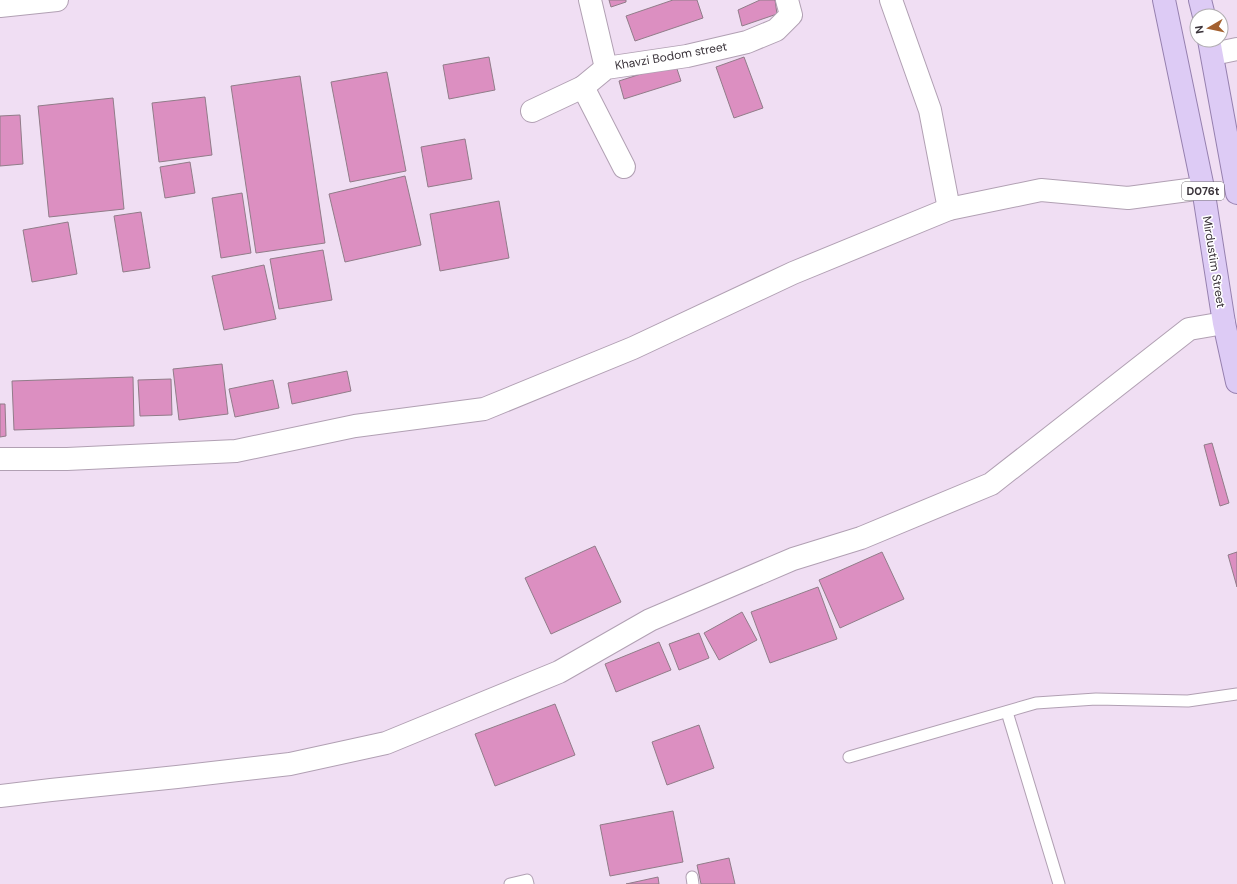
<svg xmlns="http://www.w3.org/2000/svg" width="1237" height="884" viewBox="0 0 1237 884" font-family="'DM Sans',sans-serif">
<rect width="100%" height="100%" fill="#f0def3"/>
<!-- building -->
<g fill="#dc8fc1" stroke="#917c89">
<path d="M 609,0 L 626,0 L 626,2 L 611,7 Z"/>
<path d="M 673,0 L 697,0 L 703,18 L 635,41 L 626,16 Z"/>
<path d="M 760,0 L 775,0 L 777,14 L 742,26 L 738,10 Z"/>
<path d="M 489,57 L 495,90 L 449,99 L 443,65 Z"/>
<path d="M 744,57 L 763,108 L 734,118 L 716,67 Z"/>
<path d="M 675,63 L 681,81 L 624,99 L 619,81 Z"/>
<path d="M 387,72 L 406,171 L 350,182 L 331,82 Z"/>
<path d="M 300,76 L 325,243 L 256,253 L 231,86 Z"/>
<path d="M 205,97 L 212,155 L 159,162 L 152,103 Z"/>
<path d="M 113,98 L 124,209 L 49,217 L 38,106 Z"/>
<path d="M 20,115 L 23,164 L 0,166 L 0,116 Z"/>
<path d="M 465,139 L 472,179 L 428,187 L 421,147 Z"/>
<path d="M 190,162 L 195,193 L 165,198 L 160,167 Z"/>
<path d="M 405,176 L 421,245 L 345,262 L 329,194 Z"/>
<path d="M 242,193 L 251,253 L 221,258 L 212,198 Z"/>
<path d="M 499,201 L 509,258 L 440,271 L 430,214 Z"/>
<path d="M 141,212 L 150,268 L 123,272 L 114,216 Z"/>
<path d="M 68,222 L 77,274 L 32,282 L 23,230 Z"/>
<path d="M 323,250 L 332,300 L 279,309 L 270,259 Z"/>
<path d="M 264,265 L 276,319 L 224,330 L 212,276 Z"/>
<path d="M 222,364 L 228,414 L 179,420 L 173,369 Z"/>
<path d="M 347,371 L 351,391 L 292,404 L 288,383 Z"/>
<path d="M 133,377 L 134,426 L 14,430 L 12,381 Z"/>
<path d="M 171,379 L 172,415 L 140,416 L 138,380 Z"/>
<path d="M 273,380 L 279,408 L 235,417 L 229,389 Z"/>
<path d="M 0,404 L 5,404 L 6,436 L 0,437 Z"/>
<path d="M 1212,443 L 1229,503 L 1220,506 L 1204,445 Z"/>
<path d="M 595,546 L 621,602 L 551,634 L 525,578 Z"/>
<path d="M 882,552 L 904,599 L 840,628 L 819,580 Z"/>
<path d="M 1237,552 L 1237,587 L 1228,555 Z"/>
<path d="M 818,587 L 837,639 L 770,663 L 751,612 Z"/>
<path d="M 742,612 L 757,640 L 719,660 L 704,633 Z"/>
<path d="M 699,633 L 709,658 L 679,670 L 669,644 Z"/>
<path d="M 659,642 L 671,670 L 616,692 L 605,664 Z"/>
<path d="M 555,704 L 575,755 L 495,786 L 475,734 Z"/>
<path d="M 699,725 L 714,768 L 667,785 L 652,742 Z"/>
<path d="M 673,811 L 683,862 L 610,876 L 600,825 Z"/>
<path d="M 729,858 L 735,884 L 701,884 L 697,865 Z"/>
<path d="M 658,877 L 659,884 L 626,884 Z"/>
</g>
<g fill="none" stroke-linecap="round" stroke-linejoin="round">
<!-- lane casing -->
<g stroke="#b1a0b3" stroke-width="13">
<g id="lane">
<path d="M 1007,712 L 1059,884"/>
<path d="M 849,757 L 1036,703 L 1096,699 L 1188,701 L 1237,694"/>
<path d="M 692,877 L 693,884"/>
<path d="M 510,884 L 527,880 L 528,884"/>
</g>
</g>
<!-- street casing -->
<g stroke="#b1a0b3" stroke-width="24">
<g id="street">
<path d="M 590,0 L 606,68"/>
<path d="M 891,0 L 930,110 L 949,209"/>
<path d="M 0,6 L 57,0"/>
<path d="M 1213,54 L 1237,49"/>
<path d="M 583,87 L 624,167"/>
<path d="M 532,111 L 583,87 L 606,68 L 687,56 L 747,42 L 776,30 L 791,15 L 787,0"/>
<path d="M 0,459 L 67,459 L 236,451 L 355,426 L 484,409 L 633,348 L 793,273 L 949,209 L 1041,190 L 1128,198 L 1203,188"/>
<path d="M 0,796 L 51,790 L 177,777 L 290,764 L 386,743 L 559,672 L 650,620 L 793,559 L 861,538 L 991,484 L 1189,329 L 1224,323"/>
</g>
</g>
<!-- primary casing -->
<g stroke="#9680af" stroke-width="24">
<g id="primary">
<path d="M 1164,0 L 1203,188 L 1224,323 L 1237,382"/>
<path d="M 1200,0 L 1204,16"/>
<path d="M 1209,40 L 1237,193"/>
</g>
</g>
<!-- lane -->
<use href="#lane" stroke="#fff" stroke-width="11"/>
<!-- street -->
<use href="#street" stroke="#fff" stroke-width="22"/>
<!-- primary -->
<use href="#primary" stroke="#ddcbf5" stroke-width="22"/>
</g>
<g text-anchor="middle" stroke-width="3" stroke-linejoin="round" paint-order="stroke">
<!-- shield labels -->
<rect fill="#fff" stroke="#757075" stroke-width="1" x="1182" y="182" width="42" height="18" rx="3"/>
<g font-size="11" font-weight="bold" fill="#3a333a">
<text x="1203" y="195">D076t</text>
</g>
<!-- street labels -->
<g font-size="12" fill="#3a333a" stroke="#fff">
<text transform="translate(671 56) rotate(-10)" y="4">Khavzi Bodom street</text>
<text transform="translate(1214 262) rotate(81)" y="4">Mirdustim Street</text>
</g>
</g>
<!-- north arrow -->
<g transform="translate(1209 28) rotate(261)"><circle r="19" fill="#ffffff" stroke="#b0adb0"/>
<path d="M0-3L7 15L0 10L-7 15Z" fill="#a3602f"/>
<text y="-6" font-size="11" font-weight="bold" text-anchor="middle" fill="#3a333a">N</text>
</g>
</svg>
